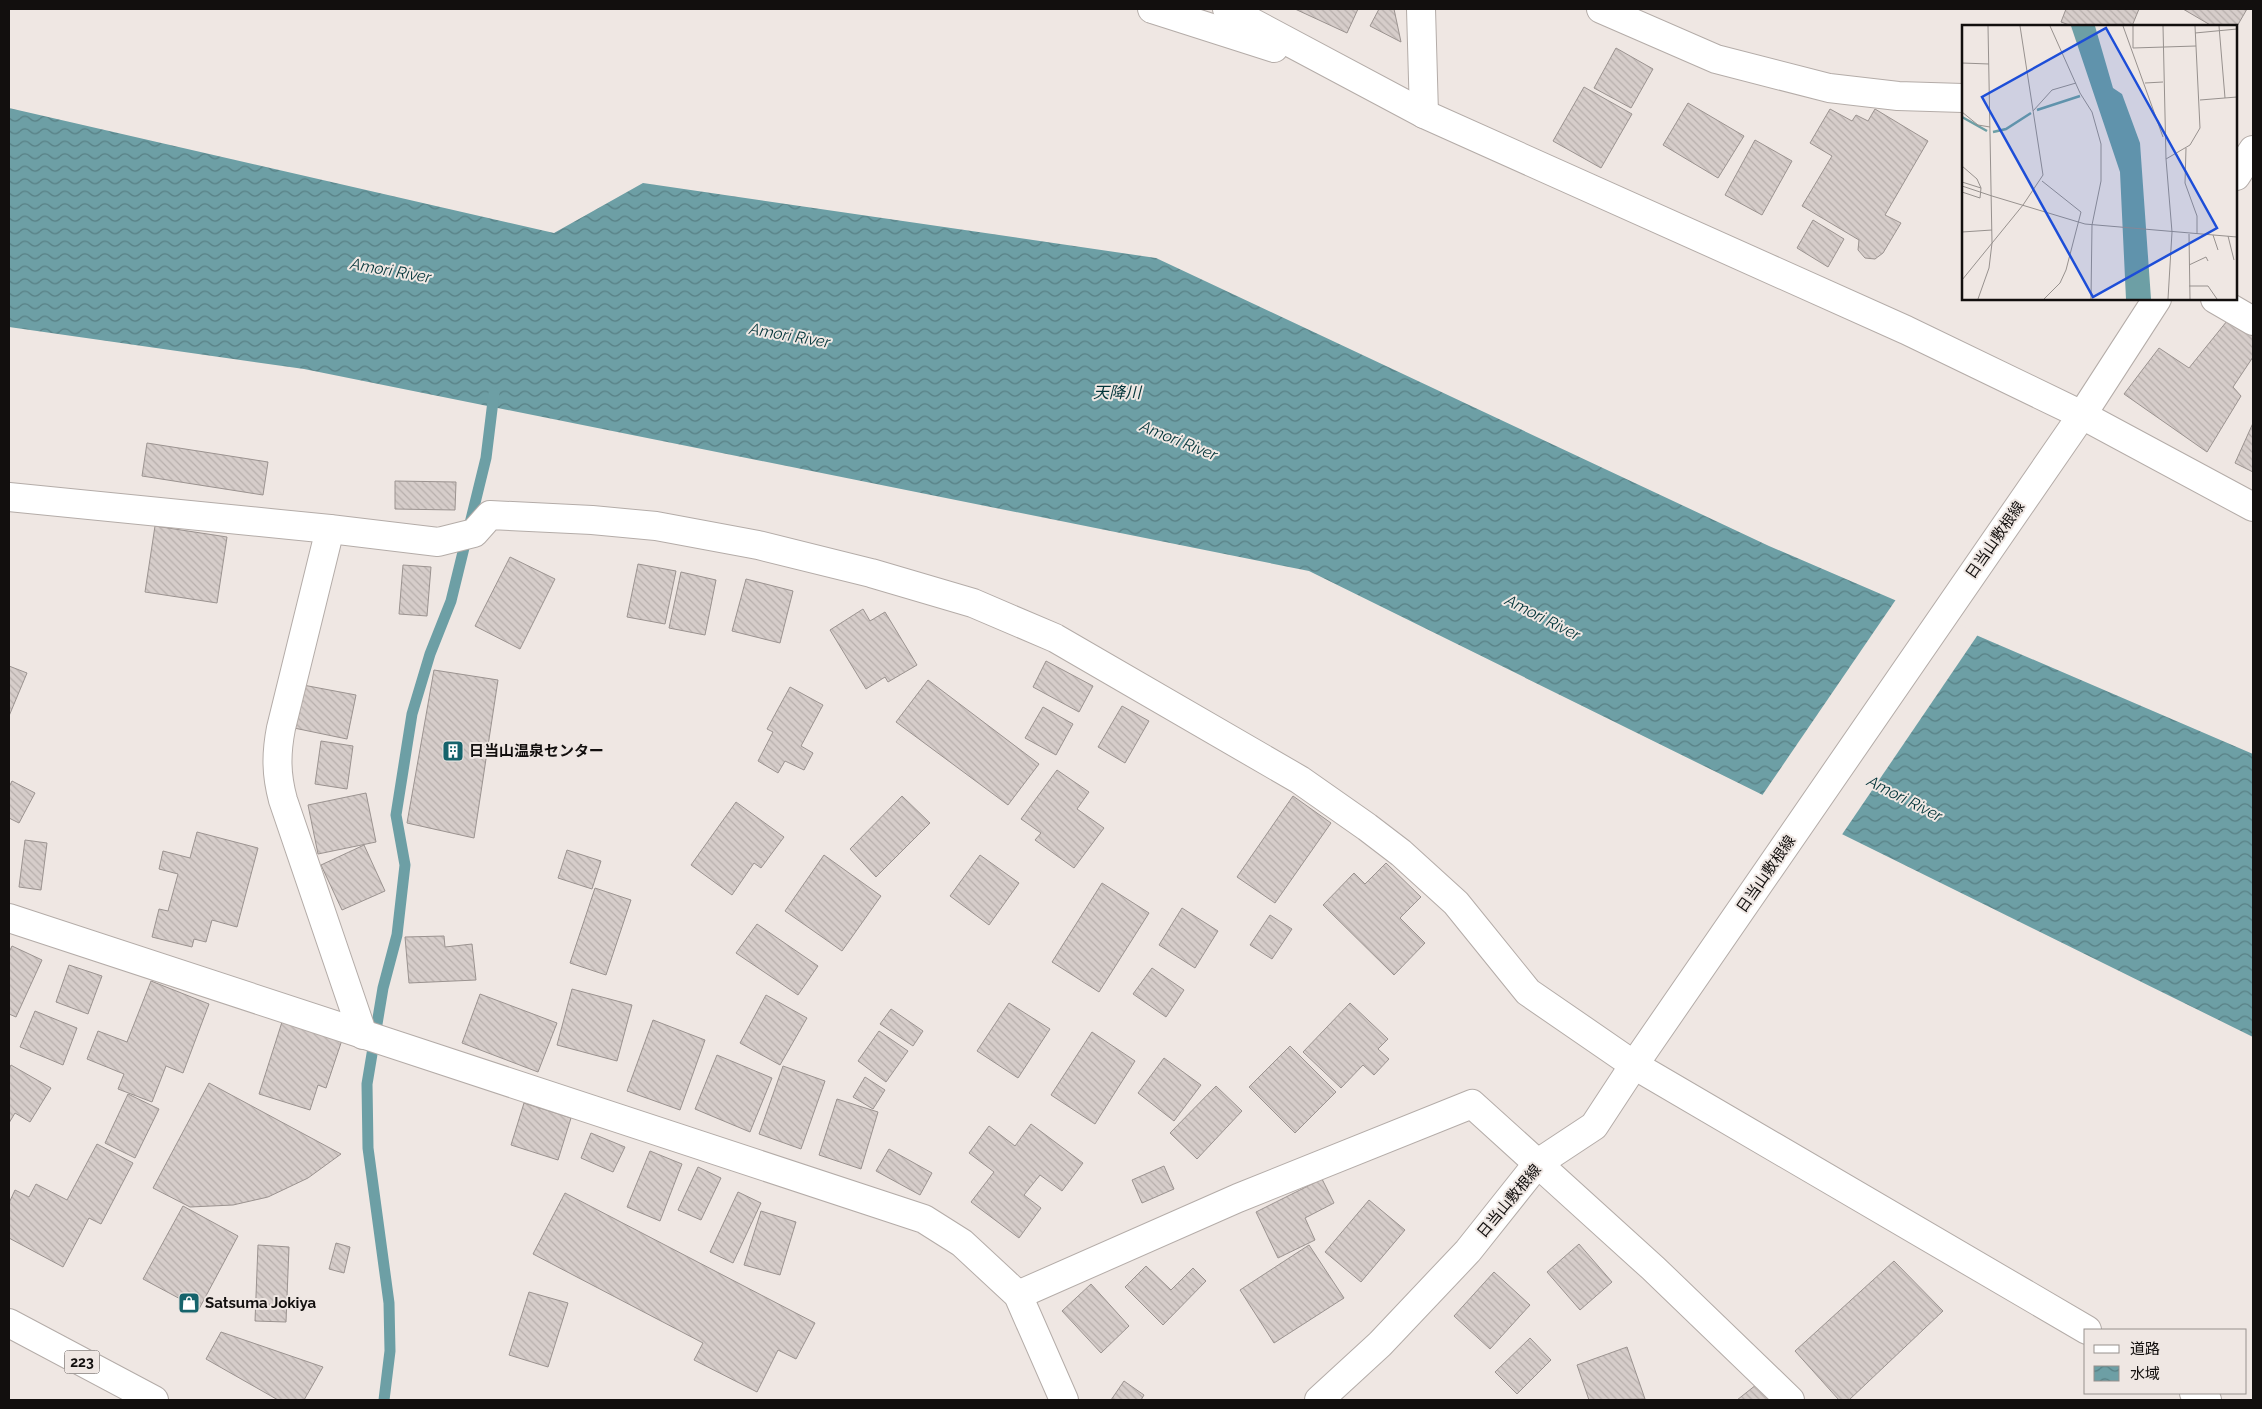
<svg xmlns="http://www.w3.org/2000/svg" width="2262" height="1409" viewBox="0 0 2262 1409" font-family="Raleway,'Noto Sans JP',sans-serif">
<defs>
<pattern id="water-waves" width="16" height="10" patternUnits="userSpaceOnUse" patternTransform="scale(1.25)"><rect width="16" height="10" fill="#6d9fa5"/><path d="M0 5q4-4 8 0t8 0" fill="none" stroke="#588085"/></pattern>
<pattern id="building-back-hatch" width="6" height="6" patternUnits="userSpaceOnUse" patternTransform="scale(1.25)"><rect width="6" height="6" fill="#d6cdca"/><path d="M-1 5l2 2M0 0l6 6M5-1l2 2" fill="none" stroke="#b7afac"/></pattern>
</defs>
<rect width="100%" height="100%" fill="#efe7e3"/>
<!-- water -->
<path fill="url(#water-waves)" d="M 9,108 L 554,233 L 643,183 L 1156,258 L 1769,546 L 2253,754 L 2253,1037 L 1309,571 L 304,369 L 9,327 Z"/>
<!-- pier -->
<path fill="#efe7e3" d="M 1897,598 L 1979,633 L 1841,836 L 1761,797 Z"/>
<g fill="none" stroke-linecap="round" stroke-linejoin="round">
<!-- stream -->
<path stroke="#6d9fa5" stroke-width="11" d="M 384,1400 L 390,1351 L 389,1303 L 368,1148 L 367,1084 L 383,988 L 397,935 L 405,865 L 396,815 L 412,714 L 430,654 L 451,601 L 486,458 L 494,393"/>
</g>
<!-- building -->
<g fill="url(#building-back-hatch)" stroke="#9b9390">
<path d="M 1295,9 L 1358,9 L 1347,33 Z"/>
<path d="M 1379,9 L 1394,9 L 1401,42 L 1370,26 Z"/>
<path d="M 2066,9 L 2139,9 L 2132,26 L 2072,26 L 2061,22 Z"/>
<path d="M 2183,9 L 2247,9 L 2236,28 L 2212,26 Z"/>
<path d="M 1616,48 L 1653,69 L 1631,108 L 1594,88 Z"/>
<path d="M 1584,87 L 1632,114 L 1601,168 L 1553,141 Z"/>
<path d="M 1688,103 L 1744,136 L 1718,178 L 1663,145 Z"/>
<path d="M 1830,109 L 1852,121 L 1856,115 L 1868,121 L 1875,109 L 1928,141 L 1885,215 L 1901,223 L 1883,253 L 1875,259 L 1865,258 L 1858,250 L 1859,240 L 1802,206 L 1832,156 L 1810,143 Z"/>
<path d="M 1755,140 L 1792,161 L 1762,215 L 1725,195 Z"/>
<path d="M 1813,220 L 1844,239 L 1828,267 L 1797,248 Z"/>
<path d="M 2227,321 L 2253,336 L 2253,357 L 2233,387 L 2241,396 L 2207,452 L 2124,394 L 2159,348 L 2189,368 Z"/>
<path d="M 2253,423 L 2253,472 L 2235,463 Z"/>
<path d="M 147,443 L 268,462 L 263,495 L 142,476 Z"/>
<path d="M 395,481 L 456,482 L 455,510 L 395,509 Z"/>
<path d="M 155,526 L 227,537 L 217,603 L 145,592 Z"/>
<path d="M 510,557 L 555,579 L 520,649 L 475,626 Z"/>
<path d="M 638,564 L 676,571 L 665,624 L 627,617 Z"/>
<path d="M 403,565 L 431,567 L 427,616 L 399,614 Z"/>
<path d="M 681,572 L 716,580 L 705,635 L 669,628 Z"/>
<path d="M 746,579 L 793,591 L 780,643 L 732,631 Z"/>
<path d="M 863,609 L 870,621 L 885,612 L 917,665 L 888,682 L 885,677 L 866,689 L 830,630 Z"/>
<path d="M 1046,661 L 1093,686 L 1079,712 L 1033,687 Z"/>
<path d="M 9,666 L 27,673 L 9,716 Z"/>
<path d="M 434,670 L 498,680 L 474,838 L 407,823 Z"/>
<path d="M 928,680 L 1039,764 L 1008,805 L 896,722 Z"/>
<path d="M 303,685 L 356,695 L 347,739 L 294,728 Z"/>
<path d="M 790,687 L 823,705 L 801,746 L 813,753 L 804,770 L 785,761 L 778,773 L 758,761 L 773,732 L 767,729 Z"/>
<path d="M 1122,706 L 1149,721 L 1125,763 L 1098,747 Z"/>
<path d="M 1043,707 L 1073,724 L 1056,755 L 1025,738 Z"/>
<path d="M 321,741 L 353,746 L 347,789 L 315,784 Z"/>
<path d="M 1057,770 L 1089,792 L 1077,809 L 1104,828 L 1074,868 L 1035,840 L 1041,833 L 1021,819 Z"/>
<path d="M 12,781 L 35,793 L 19,823 L 9,818 L 9,787 Z"/>
<path d="M 366,793 L 376,842 L 318,854 L 308,805 Z"/>
<path d="M 902,796 L 930,823 L 876,877 L 850,849 Z"/>
<path d="M 1293,796 L 1331,823 L 1275,903 L 1237,877 Z"/>
<path d="M 736,802 L 784,837 L 761,868 L 754,863 L 732,895 L 691,865 Z"/>
<path d="M 197,832 L 258,848 L 237,927 L 212,920 L 206,942 L 194,939 L 192,947 L 152,937 L 159,909 L 168,911 L 178,874 L 159,869 L 163,851 L 190,858 Z"/>
<path d="M 25,840 L 47,843 L 41,890 L 19,887 Z"/>
<path d="M 364,845 L 385,891 L 342,910 L 321,865 Z"/>
<path d="M 567,850 L 601,861 L 592,889 L 558,878 Z"/>
<path d="M 824,855 L 881,896 L 842,951 L 785,911 Z"/>
<path d="M 980,855 L 1019,883 L 989,925 L 950,896 Z"/>
<path d="M 1386,863 L 1421,897 L 1400,918 L 1425,943 L 1394,975 L 1323,905 L 1354,873 L 1365,884 Z"/>
<path d="M 1102,883 L 1149,913 L 1099,992 L 1052,962 Z"/>
<path d="M 595,888 L 631,900 L 606,975 L 570,963 Z"/>
<path d="M 1182,908 L 1218,931 L 1195,968 L 1159,945 Z"/>
<path d="M 1270,915 L 1292,929 L 1272,959 L 1250,945 Z"/>
<path d="M 757,924 L 818,966 L 798,995 L 736,953 Z"/>
<path d="M 444,936 L 445,947 L 472,944 L 476,980 L 409,983 L 405,937 Z"/>
<path d="M 12,946 L 42,960 L 16,1017 L 9,1014 L 9,952 Z"/>
<path d="M 69,965 L 102,976 L 88,1014 L 56,1002 Z"/>
<path d="M 1152,968 L 1184,990 L 1166,1017 L 1133,994 Z"/>
<path d="M 151,981 L 209,1004 L 183,1073 L 166,1066 L 152,1102 L 118,1089 L 124,1074 L 87,1059 L 98,1031 L 127,1042 Z"/>
<path d="M 572,989 L 632,1005 L 617,1061 L 557,1045 Z"/>
<path d="M 480,994 L 557,1023 L 538,1072 L 462,1043 Z"/>
<path d="M 766,995 L 807,1018 L 780,1065 L 740,1043 Z"/>
<path d="M 1009,1003 L 1050,1029 L 1018,1078 L 977,1051 Z"/>
<path d="M 1350,1003 L 1388,1039 L 1378,1049 L 1389,1059 L 1374,1075 L 1363,1065 L 1341,1088 L 1303,1052 Z"/>
<path d="M 891,1009 L 923,1031 L 913,1046 L 880,1024 Z"/>
<path d="M 35,1011 L 77,1028 L 63,1065 L 20,1047 Z"/>
<path d="M 653,1020 L 705,1040 L 680,1110 L 627,1091 Z"/>
<path d="M 282,1022 L 342,1040 L 326,1088 L 318,1085 L 310,1110 L 259,1094 Z"/>
<path d="M 879,1031 L 908,1051 L 886,1082 L 858,1061 Z"/>
<path d="M 1092,1032 L 1135,1061 L 1095,1124 L 1051,1095 Z"/>
<path d="M 1290,1046 L 1336,1092 L 1295,1133 L 1249,1087 Z"/>
<path d="M 717,1055 L 772,1078 L 750,1132 L 695,1109 Z"/>
<path d="M 1164,1058 L 1201,1085 L 1174,1121 L 1138,1093 Z"/>
<path d="M 11,1065 L 51,1088 L 30,1122 L 15,1113 L 9,1123 L 9,1069 Z"/>
<path d="M 783,1066 L 825,1081 L 801,1149 L 759,1134 Z"/>
<path d="M 865,1077 L 885,1090 L 873,1109 L 853,1097 Z"/>
<path d="M 209,1083 L 341,1154 L 308,1178 L 268,1197 L 233,1205 L 190,1207 L 153,1188 Z"/>
<path d="M 1216,1086 L 1242,1111 L 1197,1159 L 1170,1133 Z"/>
<path d="M 128,1094 L 159,1109 L 135,1158 L 105,1143 Z"/>
<path d="M 837,1099 L 878,1112 L 861,1169 L 819,1155 Z"/>
<path d="M 524,1103 L 571,1118 L 558,1160 L 511,1145 Z"/>
<path d="M 1031,1124 L 1083,1163 L 1062,1191 L 1040,1175 L 1024,1195 L 1041,1208 L 1019,1238 L 971,1202 L 994,1172 L 969,1153 L 989,1126 L 1015,1146 Z"/>
<path d="M 591,1133 L 625,1147 L 613,1172 L 581,1158 Z"/>
<path d="M 97,1144 L 133,1163 L 101,1224 L 89,1218 L 63,1267 L 9,1238 L 9,1203 L 15,1190 L 29,1197 L 36,1184 L 67,1200 Z"/>
<path d="M 889,1149 L 932,1173 L 920,1195 L 876,1171 Z"/>
<path d="M 650,1151 L 682,1164 L 660,1221 L 627,1207 Z"/>
<path d="M 1164,1166 L 1174,1189 L 1142,1203 L 1132,1180 Z"/>
<path d="M 698,1167 L 721,1178 L 701,1220 L 678,1210 Z"/>
<path d="M 1322,1179 L 1334,1203 L 1305,1218 L 1315,1240 L 1278,1258 L 1256,1212 Z"/>
<path d="M 738,1192 L 761,1203 L 733,1263 L 710,1252 Z"/>
<path d="M 565,1193 L 815,1323 L 796,1359 L 778,1350 L 757,1392 L 694,1360 L 703,1343 L 533,1254 Z"/>
<path d="M 1369,1200 L 1405,1230 L 1361,1282 L 1325,1252 Z"/>
<path d="M 183,1206 L 238,1236 L 199,1309 L 143,1279 Z"/>
<path d="M 761,1211 L 796,1222 L 780,1275 L 744,1265 Z"/>
<path d="M 336,1243 L 350,1247 L 344,1273 L 329,1269 Z"/>
<path d="M 1579,1244 L 1612,1282 L 1580,1310 L 1547,1272 Z"/>
<path d="M 258,1245 L 289,1247 L 286,1322 L 255,1321 Z"/>
<path d="M 1309,1245 L 1344,1298 L 1274,1343 L 1240,1290 Z"/>
<path d="M 1894,1261 L 1943,1311 L 1849,1400 L 1839,1400 L 1795,1351 Z"/>
<path d="M 1146,1266 L 1171,1290 L 1193,1268 L 1206,1281 L 1163,1325 L 1125,1287 Z"/>
<path d="M 1494,1272 L 1530,1305 L 1490,1349 L 1454,1316 Z"/>
<path d="M 1091,1284 L 1129,1326 L 1101,1353 L 1062,1311 Z"/>
<path d="M 529,1292 L 568,1303 L 548,1367 L 509,1355 Z"/>
<path d="M 221,1332 L 323,1367 L 304,1400 L 278,1400 L 206,1359 Z"/>
<path d="M 1530,1338 L 1551,1360 L 1517,1394 L 1495,1372 Z"/>
<path d="M 1627,1347 L 1645,1399 L 1589,1400 L 1577,1365 Z"/>
<path d="M 1766,1377 L 1791,1400 L 1737,1400 Z"/>
<path d="M 1124,1381 L 1144,1395 L 1141,1400 L 1111,1400 Z"/>
</g>
<g fill="none" stroke-linecap="round" stroke-linejoin="round">
<!-- street casing -->
<g stroke="#b4aca8" stroke-width="30">
<g id="street">
<path d="M 1152,9 L 1274,48"/>
<path d="M 1227,9 L 1424,114 L 1906,330 L 2082,415 L 2253,507"/>
<path d="M 1421,9 L 1424,114"/>
<path d="M 1601,9 L 1716,59 L 1829,88 L 1898,96 L 1963,98"/>
<path d="M 2215,299 L 2253,321"/>
<path d="M 9,497 L 330,529 L 438,542 L 474,533 L 490,515 L 592,520 L 656,526 L 758,545 L 871,573 L 973,603 L 1055,638 L 1300,780 L 1367,827 L 1401,853 L 1456,903 L 1528,992 L 1634,1065 L 2087,1330"/>
<path d="M 330,529 L 281,728 C 276,754 276,774 283,800 L 363,1035"/>
<path d="M 9,918 C 314,1019 619,1117 924,1219 L 962,1243 L 1018,1295 L 1064,1400"/>
<path d="M 1018,1295 L 1238,1198 L 1472,1104 L 1653,1268 L 1790,1400"/>
<path d="M 2194,1393 L 2207,1400"/>
</g>
</g>
<!-- secondary casing -->
<g stroke="#b4aca8" stroke-width="30">
<g id="secondary">
<path d="M 2236,176 L 2253,150"/>
<path d="M 1319,1400 L 1380,1344 L 1468,1251 L 1538,1163 L 1594,1126 L 1634,1065 L 2082,415 L 2157,299"/>
</g>
</g>
<!-- highway casing -->
<g stroke="#b4aca8" stroke-width="30">
<path id="highway" d="M 9,1323 L 154,1400"/>
</g>
<!-- street -->
<use href="#street" stroke="#fff" stroke-width="28"/>
<!-- secondary -->
<use href="#secondary" stroke="#fff" stroke-width="28"/>
<!-- highway -->
<use href="#highway" stroke="#fff" stroke-width="28"/>
</g>
<!-- icons -->
<defs>
<g id="building-square" transform="scale(1.125)"><rect x="-9" y="-9" width="18" height="18" rx="4" fill="#15636b" stroke="#efe7e3"/><path d="M-4-6H4V6H1V3H-1V6H-4ZM-2.5-4.3h1.7v1.8h-1.7ZM.8-4.3h1.7v1.8H.8ZM-2.5-1h1.7V.8h-1.7ZM.8-1h1.7V.8H.8Z" fill="#fff"/></g>
<g id="shop-square" transform="scale(1.125)"><rect x="-9" y="-9" width="18" height="18" rx="4" fill="#15636b" stroke="#efe7e3"/><path d="M-5-2.5h2.3a2.7 3.5 0 0 1 5.4 0H5L5.5 6h-11ZM-1.5-2.5h3a1.5 2.3 0 0 0-3 0Z" fill="#fff"/></g>
</defs>
<g fill-rule="evenodd">
<use href="#building-square" x="453" y="751"/>
<use href="#shop-square" x="189" y="1303"/>
</g>
<g text-anchor="middle" stroke-width="4" stroke-linejoin="round" paint-order="stroke">
<!-- shield labels -->
<rect fill="#efe7e3" stroke="#54504e" stroke-width="1" x="64.5" y="1350.5" width="35" height="23" rx="4"/>
<g font-size="14" font-weight="bold" fill="#120f0e">
<text x="82" y="1367">223</text>
</g>
<!-- street labels -->
<g font-size="15" fill="#120f0e" stroke="#efe7e3">
<text transform="translate(1995 540) rotate(-55)" y="5">日当山敷根線</text>
<text transform="translate(1766 874) rotate(-55)" y="5">日当山敷根線</text>
<text transform="translate(1509 1201) rotate(-50)" y="5">日当山敷根線</text>
</g>
<!-- poi labels -->
<g font-size="15" font-weight="bold" fill="#120f0e" stroke="#efe7e3" text-anchor="start">
<text x="469" y="756">日当山温泉センター</text>
<text x="205" y="1308">Satsuma Jokiya</text>
</g>
<!-- water labels -->
<g font-size="16" font-style="italic" fill="#003338" stroke="#efe7e3">
<text transform="translate(391 270) rotate(10)" y="6">Amori River</text>
<text transform="translate(790 335) rotate(10)" y="6">Amori River</text>
<text x="1117" y="398">天降川</text>
<text transform="translate(1179 440) rotate(22)" y="6">Amori River</text>
<text transform="translate(1543 617) rotate(27)" y="6">Amori River</text>
<text transform="translate(1905 798) rotate(27)" y="6">Amori River</text>
</g>
</g>
<!-- overview -->
<g transform="translate(1962 25)">
<rect width="275" height="275" fill="#efe7e3"/>
<path d="M 109,1 L 133,1 L 151,63 L 160,69 L 178,118 L 189,274 L 164,274 L 158,147 Z" fill="#6d9fa5"/>
<path fill="none" stroke="#6d9fa5" stroke-width="2.5" d="M 75,85 L 118,71M 0,92 L 25,106M 31,107 L 44,104 L 69,88"/>
<path fill="none" stroke="#97918e" stroke-width="1" d="M 88,1 L 118,68 L 130,87 L 139,119 L 139,156 L 130,200 L 129,274M 161,1 L 201,112M 201,1 L 204,134 L 210,207 L 206,274M 257,1 L 263,73M 233,8 L 275,4M 171,23 L 234,21M 171,23 L 171,1M 0,38 L 27,39M 183,58 L 201,57M 238,75 L 275,72M 71,86 L 90,65 L 114,58M 0,87 L 16,100 L 28,102M 224,123 L 223,158 L 235,191 L 235,209M 204,134 L 228,120 L 238,103 L 233,1M 0,141 L 15,154 L 19,163 L 18,173 L 0,167M 80,156 L 119,187 L 104,245 L 98,258 L 82,274M 0,157 L 19,163M 0,161 L 30,171M 30,171 L 123,199 L 275,212M 0,207 L 30,205M 227,209 L 228,274M 251,210 L 256,225M 266,211 L 272,235M 227,240 L 244,232 L 246,236M 0,255 L 61,180 L 81,150 L 58,1M 227,261 L 246,261 L 255,274M 16,274 L 27,243 L 30,218 L 26,1"/>
<path fill="#1d4ed8" fill-opacity="0.15" stroke="#1d4ed8" stroke-width="2.5" d="M 144,3 L 255,203 L 131,272 L 20,72 Z"/>
<rect width="275" height="275" fill="none" stroke="#120f0e" stroke-width="2.5"/>
</g>
<!-- border -->
<rect width="2262" height="1409" fill="none" stroke="#120f0e" stroke-width="20"/>
<!-- legend -->
<rect x="2084" y="1329" width="162" height="65" fill="#efe7e3" stroke="#97918e"/>
<rect x="2094" y="1345" width="25" height="8" fill="#ffffff" stroke="#97918e"/>
<text x="2130" y="1354" font-size="15" fill="#120f0e">道路</text>
<rect x="2094" y="1366" width="25" height="15" fill="url(#water-waves)" stroke="#97918e"/>
<text x="2130" y="1379" font-size="15" fill="#120f0e">水域</text>
</svg>
